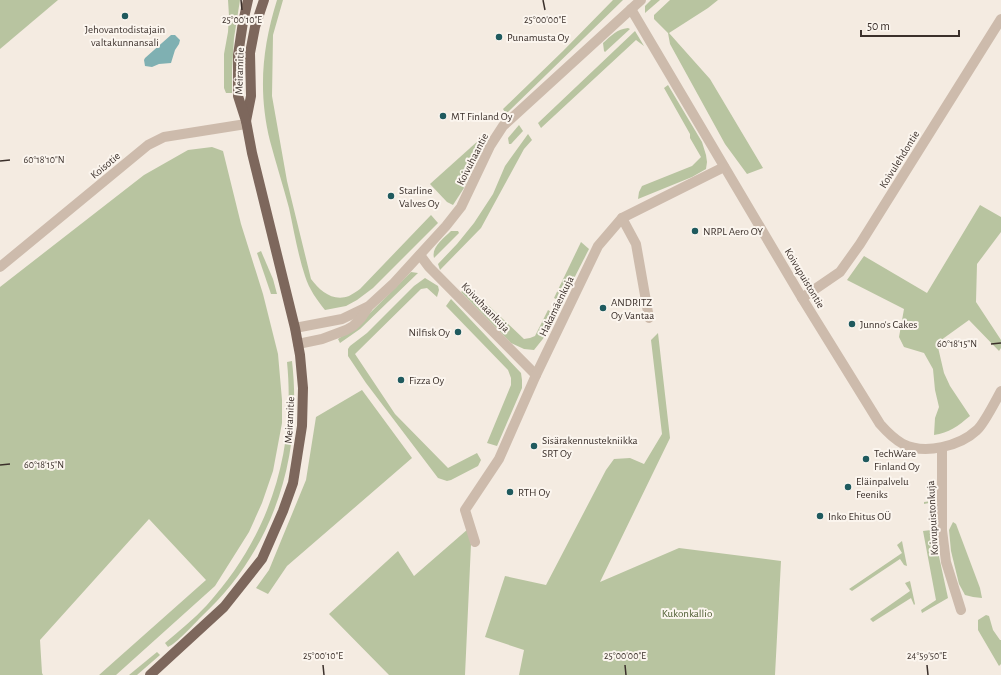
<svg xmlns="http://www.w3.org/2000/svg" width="1001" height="675" viewBox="0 0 1001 675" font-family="'Alegreya Sans',sans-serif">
<rect width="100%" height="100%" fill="#f4ebe1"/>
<!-- green -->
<g fill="#b8c4a0">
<path d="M 0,0 L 58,0 L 0,49 Z"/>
<path d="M 228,0 L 240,0 L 234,38 L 232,70 L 232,93 L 226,93 L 224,88 L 224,54 L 228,32 L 229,16 Z"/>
<path d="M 277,0 L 283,0 L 273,35 L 272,96 L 287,181 L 311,279 C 320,291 333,302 349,296 C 353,294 357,291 360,289 L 431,215 L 438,223 L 373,288 L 357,300 L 346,306 L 325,310 C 317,300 309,289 305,276 C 298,255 294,231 289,208 C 283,186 276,163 270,141 C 258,92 262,48 277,0 Z"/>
<path d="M 613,0 L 623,0 L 506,114 L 503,109 L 563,51 Z"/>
<path d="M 651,0 L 660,0 L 645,13 L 645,6 Z"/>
<path d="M 670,0 L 718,0 L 708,8 L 669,33 L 710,79 L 763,168 L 747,174 L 725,144 L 670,44 L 668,33 L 654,19 L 654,15 Z"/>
<path d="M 628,28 L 630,29 L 605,52 L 604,51 L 603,43 C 611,36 617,29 628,28 Z"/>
<path d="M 635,31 L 644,46 L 636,40 L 541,128 L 538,123 Z"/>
<path d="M 668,85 L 702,142 L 706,155 L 707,162 L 706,169 L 692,177 L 638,199 L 639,192 L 642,186 L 692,166 L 701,157 L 690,138 L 690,134 L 664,88 Z"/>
<path d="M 519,125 L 523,131 L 511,144 L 509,144 L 508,138 Z"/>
<path d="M 528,134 L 532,140 L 524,149 L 481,228 L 440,270 L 438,264 L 457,244 L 474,223 L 493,194 L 505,166 Z"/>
<path d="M 479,140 L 483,145 L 464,188 L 453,205 L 447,202 L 430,184 Z"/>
<path d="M 212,147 L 223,151 L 241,224 L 263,294 L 278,354 L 282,400 L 282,423 L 273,471 L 262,503 L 249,532 L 215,586 L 116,675 L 99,675 L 206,580 L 149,519 L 40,640 L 42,673 L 43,675 L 0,675 L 0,287 L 144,175 L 188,150 Z"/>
<path d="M 980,205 L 1001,217 L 1001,232 L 977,264 L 976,302 L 1001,340 L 1001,348 L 999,351 L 969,320 L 937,343 L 944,373 L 950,386 L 970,416 C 958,426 949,433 934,435 L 935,418 L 939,407 L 935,390 L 933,369 L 924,353 L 904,347 L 899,337 L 904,309 L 847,280 L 864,256 L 927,293 Z"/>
<path d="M 451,231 L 458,231 L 459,233 L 434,258 C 431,247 444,238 451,231 Z"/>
<path d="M 581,242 L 589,249 L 562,302 L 554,298 Z"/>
<path d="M 261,251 L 273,279 L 277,294 L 271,294 L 257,253 Z"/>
<path d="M 411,272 L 418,273 L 360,329 L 340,343 L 338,339 L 356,327 Z"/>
<path d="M 425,278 L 438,286 L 439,290 L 437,297 L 427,288 L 421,289 L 355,354 L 395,414 L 448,468 L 477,453 L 481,460 L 478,466 L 451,480 L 447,481 L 438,478 L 366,383 L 348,356 L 348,349 L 350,346 L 367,333 L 414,286 Z"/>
<path d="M 466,287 L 485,306 L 487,304 L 524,339 L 530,338 L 535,336 L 548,310 L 556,315 L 546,335 L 534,350 L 524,349 L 511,343 L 461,292 Z"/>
<path d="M 451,299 L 521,373 L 522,380 L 522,388 L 497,446 L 487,443 L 511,385 L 511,378 L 508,370 L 446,306 Z"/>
<path d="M 658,333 L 670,438 L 600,582 L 679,548 L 781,561 L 775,675 L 519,675 L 524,650 L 485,637 L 505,576 L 546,585 L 606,470 L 614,459 L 630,458 L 644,464 L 662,434 L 651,340 Z"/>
<path d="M 292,361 C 303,457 273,551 201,617 C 193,625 177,643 168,647 L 165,643 C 179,631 194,619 207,605 C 269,537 296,452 287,362 Z"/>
<path d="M 362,390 L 412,458 L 287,566 L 268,594 L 256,588 L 269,570 L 306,480 L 316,417 Z"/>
<path d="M 932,501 L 935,538 L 948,598 L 922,613 L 921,610 L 936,600 L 923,531 L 931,530 L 929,503 L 924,504 L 924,502 Z"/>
<path d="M 953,522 L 956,524 L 980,588 L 982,598 L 973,597 L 965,595 L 959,584 L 951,551 L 949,530 Z"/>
<path d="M 468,529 L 471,544 L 465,675 L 389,675 L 329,614 L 398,551 L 414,576 Z"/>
<path d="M 902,541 L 907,566 L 904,565 L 900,559 L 852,591 L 849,589 L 902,553 L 897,545 Z"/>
<path d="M 910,581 L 915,604 L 914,605 L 911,598 L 873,622 L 870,619 L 910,591 L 905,583 Z"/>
<path d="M 986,615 L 989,616 L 993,630 L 1000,640 L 1001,640 L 1001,664 L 999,666 L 978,630 L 978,620 Z"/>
<path d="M 157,652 L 160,655 L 137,675 L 129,675 Z"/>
</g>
<!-- water -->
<path fill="#7fb0b2" d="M 171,35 L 175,35 L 180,40 L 179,44 L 175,50 L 171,63 L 159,64 L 152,67 L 145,66 L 144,60 L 145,58 Z"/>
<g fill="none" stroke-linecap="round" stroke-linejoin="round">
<!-- minor -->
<g stroke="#cdbbac" stroke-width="10">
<path d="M 631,9 L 802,298 L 880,424 C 887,432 894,439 903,444 C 925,455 960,446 977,430 C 984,424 996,400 1001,391"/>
<path d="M 622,218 L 636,244 L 649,318"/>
<path d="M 420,255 L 429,267 L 536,375"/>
<path d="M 0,267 L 148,145 L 164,137 L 246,124"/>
<path d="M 802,298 L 840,272 L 860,244 L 1001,19"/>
<path d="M 295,328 L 342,319 L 367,307"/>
<path d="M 298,344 L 322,339 L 346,330 L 353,326 L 361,318 L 369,306 L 393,284 L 446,226 L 461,207 L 490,146 L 503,126 L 641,0"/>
<path d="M 942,448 L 942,530 L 946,562 L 961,610"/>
<path d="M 475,542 L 465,510 L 499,459 L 536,375 L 598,246 L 622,218 L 724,167"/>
</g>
<!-- major -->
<g stroke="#7d675c" stroke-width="10">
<path d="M 246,121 L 251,96 L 250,53 L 255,27 L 264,0"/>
<path d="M 150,675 L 224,607 L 262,559 L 283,511 L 293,483 L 302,426 L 303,388 L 300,355 L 295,328 L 252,153 L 246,121 L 238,96 L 238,55 L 243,22 L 248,0"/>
</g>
</g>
<!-- ticks -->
<path fill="none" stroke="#3b302b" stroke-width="1.5" d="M 241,0 L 242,10M 543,0 L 545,10M 0,161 L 10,160M 991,344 L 1001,343M 0,465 L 10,464M 323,665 L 324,675M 625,665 L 626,675M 927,665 L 928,675"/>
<!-- markers -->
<g fill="#1f5a5e" stroke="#fbf5ee" stroke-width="1.5">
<circle cx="125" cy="16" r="4"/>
<circle cx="499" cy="37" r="4"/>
<circle cx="443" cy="116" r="4"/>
<circle cx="391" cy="196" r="4"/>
<circle cx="695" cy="231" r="4"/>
<circle cx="603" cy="308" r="4"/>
<circle cx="852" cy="324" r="4"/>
<circle cx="458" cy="332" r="4"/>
<circle cx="401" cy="380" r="4"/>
<circle cx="534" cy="446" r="4"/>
<circle cx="866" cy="459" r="4"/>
<circle cx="848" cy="487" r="4"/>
<circle cx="510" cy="492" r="4"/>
<circle cx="820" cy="516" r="4"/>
</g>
<g text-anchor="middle" stroke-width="4" stroke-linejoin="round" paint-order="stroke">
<!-- poi labels -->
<g font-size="11" fill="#3b302b" stroke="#fbf5ee" text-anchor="start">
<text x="125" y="33" text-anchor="middle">Jehovantodistajain<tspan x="125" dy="13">valtakunnansali</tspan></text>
<text x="507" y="41">Punamusta Oy</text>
<text x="451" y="120">MT Finland Oy</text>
<text x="399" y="194">Starline<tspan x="399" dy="13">Valves Oy</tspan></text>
<text x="703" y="235">NRPL Aero OY</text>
<text x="611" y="306">ANDRITZ<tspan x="611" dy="13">Oy Vantaa</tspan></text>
<text x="860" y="328">Junno's Cakes</text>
<text x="450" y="336" text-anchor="end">Nilfisk Oy</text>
<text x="409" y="384">Fizza Oy</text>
<text x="542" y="444">Sisärakennustekniikka<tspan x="542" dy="13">SRT Oy</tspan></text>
<text x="874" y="457">TechWare<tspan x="874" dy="13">Finland Oy</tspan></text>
<text x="856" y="485">Eläinpalvelu<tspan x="856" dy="13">Feeniks</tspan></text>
<text x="518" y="496">RTH Oy</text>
<text x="828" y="520">Inko Ehitus OÜ</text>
</g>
<!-- street labels -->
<g font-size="11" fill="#3b302b" stroke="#fbf5ee">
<text transform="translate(239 71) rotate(-88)" y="4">Meiramitie</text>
<text transform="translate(472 159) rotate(-63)" y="4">Koivuhaantie</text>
<text transform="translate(899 159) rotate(-58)" y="4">Koivulehdontie</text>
<text transform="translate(105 165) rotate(-40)" y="4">Koisotie</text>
<text transform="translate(805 278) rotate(59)" y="4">Koivupuistontie</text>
<text transform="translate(556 306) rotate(-64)" y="4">Hakamäenkuja</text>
<text transform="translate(486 307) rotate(46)" y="4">Koivuhaankuja</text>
<text transform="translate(289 420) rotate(-87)" y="4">Meiramitie</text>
<text transform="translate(932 518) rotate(-93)" y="4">Koivupuistonkuja</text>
</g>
<!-- park labels -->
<g font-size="11" fill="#4a5a2e" stroke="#fbf5ee">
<text x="687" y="617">Kukonkallio</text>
</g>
</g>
<g font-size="10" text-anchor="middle" fill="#3b302b" stroke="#fbf5ee" stroke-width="4" stroke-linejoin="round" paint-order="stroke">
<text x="242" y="23">25°00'10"E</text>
<text x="545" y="23">25°00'00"E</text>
<text x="44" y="163">60°18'10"N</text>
<text x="957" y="347">60°18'15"N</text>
<text x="44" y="468">60°18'15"N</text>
<text x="323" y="659">25°00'10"E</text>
<text x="625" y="659">25°00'00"E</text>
<text x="927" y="659">24°59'50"E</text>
</g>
<!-- scale -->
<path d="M861 30v6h98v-6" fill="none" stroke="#3b302b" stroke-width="2"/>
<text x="867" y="30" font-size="12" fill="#3b302b" stroke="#fbf5ee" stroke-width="3" paint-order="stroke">50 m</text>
</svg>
